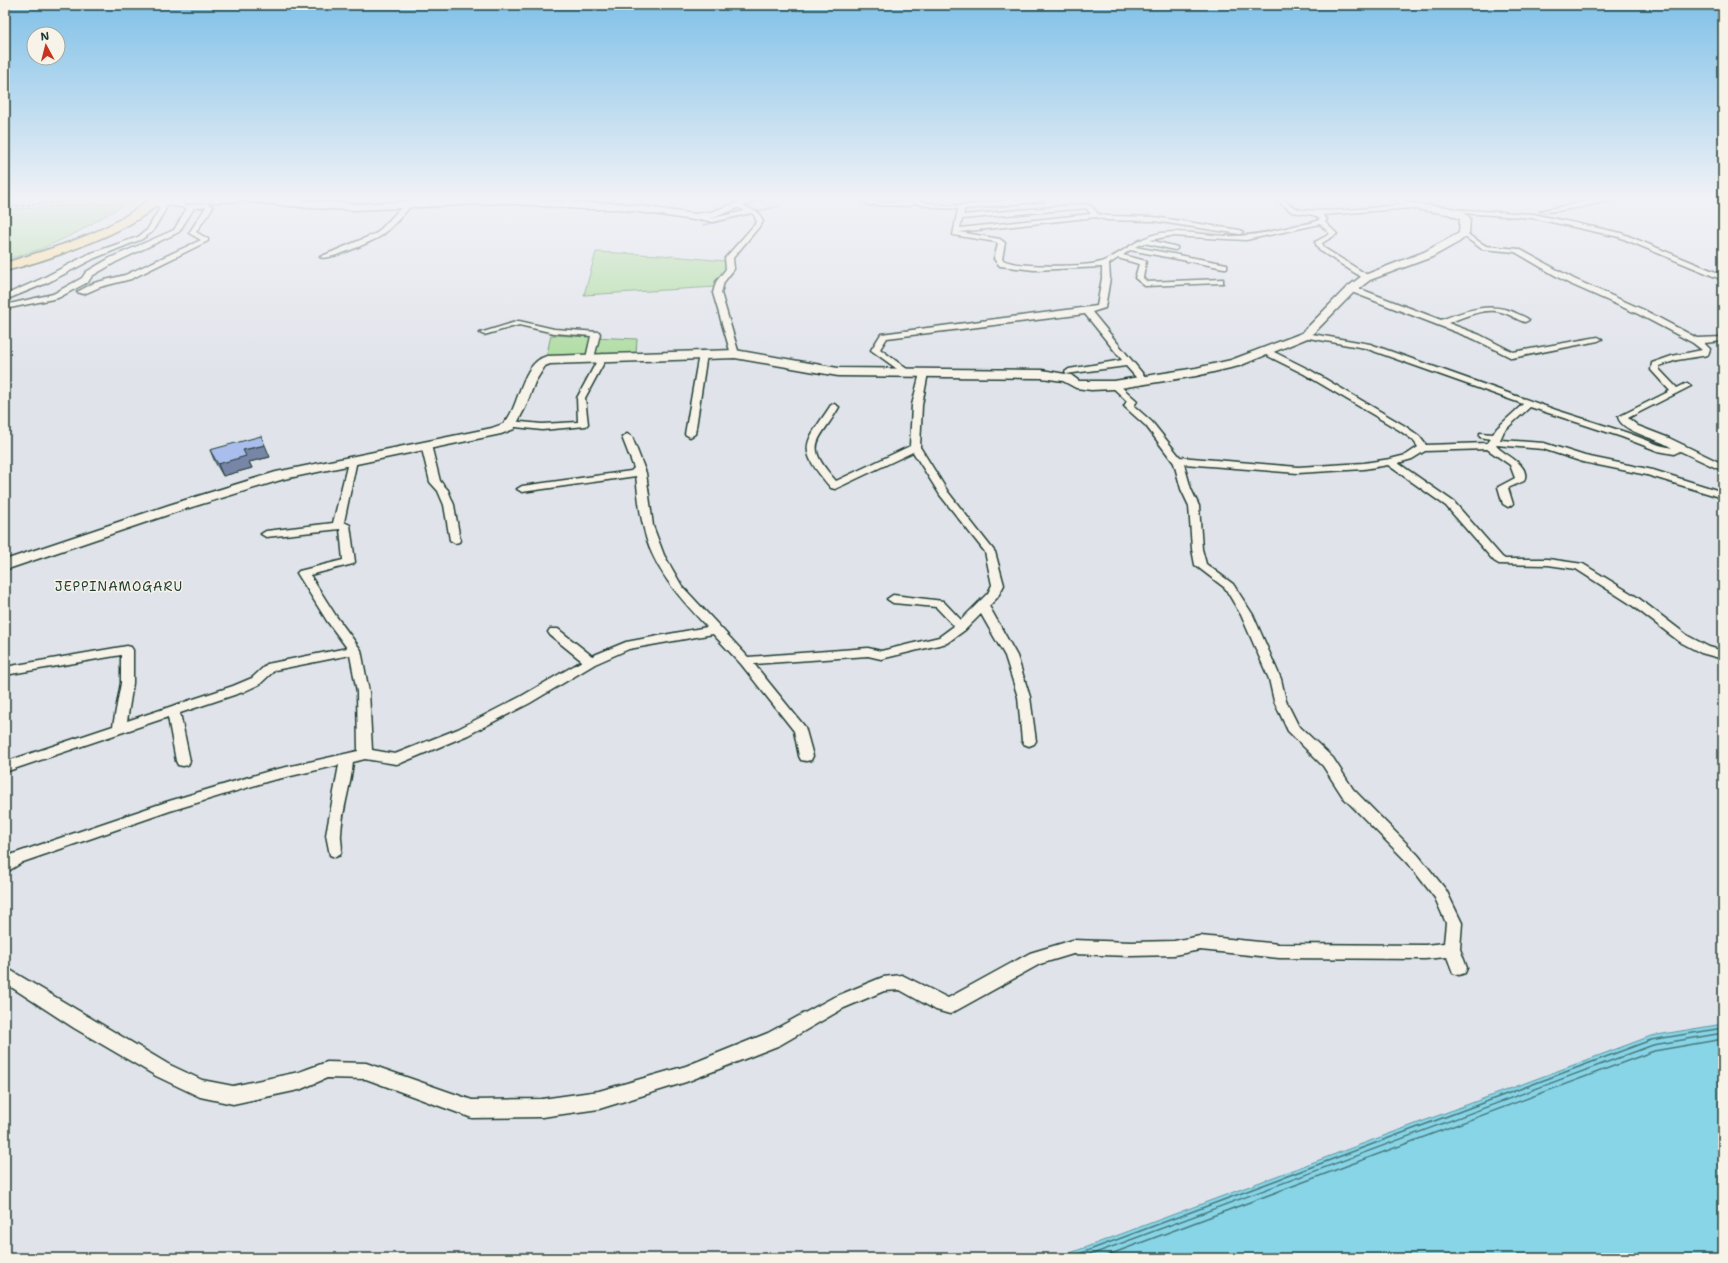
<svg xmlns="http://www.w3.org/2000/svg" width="1728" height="1263" viewBox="0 0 1728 1263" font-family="'Shantell Sans',sans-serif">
<rect width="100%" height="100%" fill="#e0e3ea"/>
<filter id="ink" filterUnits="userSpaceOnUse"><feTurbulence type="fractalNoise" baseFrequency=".025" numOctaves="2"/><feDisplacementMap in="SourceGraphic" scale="8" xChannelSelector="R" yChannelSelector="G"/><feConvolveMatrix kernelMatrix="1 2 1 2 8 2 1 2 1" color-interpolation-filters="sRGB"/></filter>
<g filter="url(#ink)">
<!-- green -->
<g fill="#aadb9b" stroke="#648c68">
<path d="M 130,201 L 76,233 L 41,249 L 5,260 L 5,210 Z"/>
<path d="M 596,252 L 660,255 L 725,261 L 727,267 L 715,287 L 584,295 Z"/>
<path d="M 551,335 L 637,339 L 636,354 L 546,358 Z"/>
</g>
<!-- water -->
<path fill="#88d5e8" stroke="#5e98a0" d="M 1723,1024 L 1723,1258 L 1057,1258 L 1651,1036 Z"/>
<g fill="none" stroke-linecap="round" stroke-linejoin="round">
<!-- shore -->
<g stroke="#497a7c" stroke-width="1.5">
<path d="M 1068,1258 L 1651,1040 L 1723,1028"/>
<path d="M 1082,1258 L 1653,1045 L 1723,1033"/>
<path d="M 1100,1258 L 1654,1051 L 1723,1039"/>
</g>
<!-- stream -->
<g stroke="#5e98a0" stroke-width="2">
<path d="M 753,212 L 780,206"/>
<path d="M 703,225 L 747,214"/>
</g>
<!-- street casing -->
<g stroke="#1f3d34" stroke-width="3">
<g id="street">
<path d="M 411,197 L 418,197 C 410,207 392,228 381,236 C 373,241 327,262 320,257 L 377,233 Z"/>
<path d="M 426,197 L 432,197 L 425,205 L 421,205 L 420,204 Z"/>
<path d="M 571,197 L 578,197 L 566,205 L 562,205 L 562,203 Z"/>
<path d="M 861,197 L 867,197 L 870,201 L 908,202 L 897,197 C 911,197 925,203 940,205 C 962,207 984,203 1005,200 L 1010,197 L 1017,197 L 1014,200 L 1042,198 L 1045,200 L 1044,201 L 965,209 L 963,215 L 1086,204 L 1091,206 L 1098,214 L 1107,216 L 1154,217 L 1240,230 L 1243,232 L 1240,234 L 1154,221 L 1107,220 L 1096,217 L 959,232 L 1000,239 L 1005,243 L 1002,259 C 1011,268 1087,267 1101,262 C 1123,254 1135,238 1161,233 C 1182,230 1203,235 1224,236 C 1248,237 1271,232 1294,226 C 1302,224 1313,224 1320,219 L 1314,215 L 1292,212 L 1273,197 C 1285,197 1291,209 1303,210 C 1338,213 1376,207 1411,204 L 1414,206 L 1411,208 L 1322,215 L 1327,219 L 1325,222 L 1337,234 L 1322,243 L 1324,248 L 1369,276 L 1370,278 L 1366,280 L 1319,250 L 1315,242 L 1330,234 L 1320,224 L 1246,240 L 1171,236 L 1150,240 L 1177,247 L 1177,249 L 1175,250 L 1144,243 L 1135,247 L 1227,264 L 1227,268 L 1224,268 L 1130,250 L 1123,255 L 1146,261 L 1143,278 L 1147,282 L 1223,279 L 1223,283 L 1220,283 L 1145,286 L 1135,278 L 1139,264 L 1118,258 L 1109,264 L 1110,278 L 1105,308 L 1092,312 L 1147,379 L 1148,381 L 1144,384 L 1141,383 L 1126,366 L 1066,374 L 1065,372 L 1069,369 L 1122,360 L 1085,314 L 887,338 L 880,349 L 911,372 L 910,374 L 904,374 L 871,350 L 881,334 L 1097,306 L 1102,278 L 1102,267 L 1034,270 L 1000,266 L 994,259 L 998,244 L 996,242 L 953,235 L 958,209 L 938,208 L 913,203 L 910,206 L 868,205 ZM 1086,208 L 1091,214 L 960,228 L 962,219 Z"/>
<path d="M 1606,197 L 1618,197 C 1611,202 1546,215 1540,211 Z"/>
<path d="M 156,200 L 188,205 L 207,203 L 213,207 L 196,232 L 208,239 L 208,241 L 131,279 L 100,287 L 84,294 L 77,292 L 94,283 L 125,275 L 201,240 L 189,233 L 206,207 L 194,208 L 179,232 L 116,262 L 92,276 L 88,282 L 58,298 L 5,309 L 5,305 L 53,294 L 82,278 L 86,272 L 110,258 L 174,230 L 187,208 L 166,205 L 167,207 L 152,232 L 142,239 L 95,258 L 47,283 L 5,300 L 5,295 L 41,279 L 89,254 L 138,237 L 147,230 L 160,208 L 151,202 Z"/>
<path d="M 738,203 L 759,213 L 763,222 L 733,258 L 734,269 L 724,282 L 721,293 L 739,354 L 735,357 L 731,354 L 713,293 L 716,282 L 726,269 L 725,258 L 757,222 L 754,215 L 751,213 L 713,222 L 691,217 L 694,215 L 713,218 L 745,211 L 736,206 L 736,204 Z"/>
<path d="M 1450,209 L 1533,214 L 1621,233 L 1723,275 L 1723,280 L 1619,237 L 1533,218 L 1448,212 L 1447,211 Z"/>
<path d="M 1464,232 L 1486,246 L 1519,249 L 1574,279 L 1644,310 L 1697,338 L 1723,337 L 1723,341 L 1704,343 L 1710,349 L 1708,355 L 1677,360 L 1659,366 L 1659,369 L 1677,388 L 1687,383 L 1691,386 L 1628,418 L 1638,426 L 1669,438 L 1723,464 L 1723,471 L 1680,451 L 1674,454 L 1658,451 L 1622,437 L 1530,407 L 1504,431 L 1500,440 L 1544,443 L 1585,456 L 1653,470 L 1723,492 L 1723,498 L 1647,475 L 1583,462 L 1543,449 L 1496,445 C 1500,454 1532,463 1524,481 L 1508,488 L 1513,504 L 1508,507 L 1503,504 L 1498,487 L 1515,478 L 1510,465 L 1487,449 L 1425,451 L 1412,459 L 1398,463 L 1454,502 L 1502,557 L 1505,559 L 1548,559 L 1583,564 L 1637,597 L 1688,636 L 1709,647 L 1723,651 L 1723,659 L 1701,653 L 1680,642 L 1629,603 L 1576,569 L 1548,565 L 1499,564 L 1494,561 L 1446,506 L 1388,465 L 1364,469 L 1298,473 L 1184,464 L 1191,489 L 1199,506 L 1202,549 L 1206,564 L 1233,584 L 1253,615 L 1281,679 L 1286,701 L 1298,725 L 1333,758 L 1353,789 L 1418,855 L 1446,890 L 1462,923 L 1460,949 L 1467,968 L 1465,973 L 1459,975 L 1453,973 L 1447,957 L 1425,959 L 1279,958 L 1200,950 L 1174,955 L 1131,956 L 1073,954 L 1040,964 L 950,1014 L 936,1010 L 900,990 L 884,991 L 844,1008 L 780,1045 L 686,1082 L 599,1109 L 542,1117 L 472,1118 L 366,1079 L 327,1078 L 299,1090 L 233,1104 L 200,1097 L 156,1076 L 74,1028 L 5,983 L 5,967 L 168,1064 L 202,1080 L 233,1086 L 299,1072 L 327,1062 L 366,1063 L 472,1100 L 542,1099 L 599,1091 L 686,1066 L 768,1033 L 832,998 L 883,977 L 902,975 L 948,998 L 1030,953 L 1073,940 L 1131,942 L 1174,941 L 1200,936 L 1279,944 L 1425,945 L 1444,943 L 1446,923 L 1435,898 L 1408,863 L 1343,797 L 1323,766 L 1288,731 L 1274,701 L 1269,679 L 1241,615 L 1225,588 L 1195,565 L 1192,549 L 1189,506 L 1181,489 L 1174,463 L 1146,426 L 1126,408 L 1124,406 L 1127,401 L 1110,385 L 1111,383 L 1117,383 L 1135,399 L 1137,401 L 1134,406 L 1152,422 L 1180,457 L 1298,467 L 1364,463 L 1390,459 L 1406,455 L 1418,447 L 1413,440 L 1399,430 L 1304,374 L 1262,353 L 1262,349 L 1268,349 L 1310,370 L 1405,426 L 1419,436 L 1426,445 L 1487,443 L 1491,439 L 1480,437 L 1480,433 L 1493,434 L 1497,428 L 1523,404 L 1365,348 L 1303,337 L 1303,333 L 1306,333 L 1370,344 L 1556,410 L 1628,433 L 1659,445 L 1672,448 C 1659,438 1622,433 1618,417 L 1670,391 L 1651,370 L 1652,363 L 1672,356 L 1702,350 L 1693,343 L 1638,314 L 1568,283 L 1515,252 L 1482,249 L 1462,235 L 1462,233 Z"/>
<path d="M 1349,287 L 1355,287 L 1441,320 C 1467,310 1492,301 1518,314 C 1522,316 1526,317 1529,320 L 1525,322 C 1517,320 1510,314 1501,312 C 1485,307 1464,317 1448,323 L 1480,335 L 1513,352 L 1598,337 L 1602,339 L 1598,341 L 1512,358 L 1474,339 L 1349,291 Z"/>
<path d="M 519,321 L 554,329 L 599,332 L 600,334 L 594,358 L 590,361 L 586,358 L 591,336 L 554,333 L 519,325 L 484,335 L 480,333 Z"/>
<path d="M 703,351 L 707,354 L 695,434 L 690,437 L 685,434 L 699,354 Z"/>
<path d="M 603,354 L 607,357 L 585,398 L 588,424 L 586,426 L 542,430 L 507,426 L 507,422 L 510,421 L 542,424 L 578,422 L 577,398 L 599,357 Z"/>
<path d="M 924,370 L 928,373 L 922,405 L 920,447 L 948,492 L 995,552 L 1004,585 L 997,598 L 989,606 L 1017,656 L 1030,697 L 1036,741 L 1034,744 L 1029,746 L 1024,744 L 1022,741 L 1018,697 L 1005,656 L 981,614 L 965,630 L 947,643 L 881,659 L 868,656 L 754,664 L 805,727 L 813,756 L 811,760 L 806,761 L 801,760 L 799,756 L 794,731 L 741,664 L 713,634 L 629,649 L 595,664 L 530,703 L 468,735 L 401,763 L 396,764 L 365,759 L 353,762 C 351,786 342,809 341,834 C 340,841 344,848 340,855 L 335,857 L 330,855 L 326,835 L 339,765 L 269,781 L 170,811 L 23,862 L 5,873 L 5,859 L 13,854 L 166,802 L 269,771 L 358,751 L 357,692 L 350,655 L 275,670 L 260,684 L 243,692 L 180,713 L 190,761 L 188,765 L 183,766 L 178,765 L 176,761 L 168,717 L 5,772 L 5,762 L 113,726 L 121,683 L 121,655 L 5,675 L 5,667 L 127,646 L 131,647 L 133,650 L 133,683 L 127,721 L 233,686 L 252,678 L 267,664 L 347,648 L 327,621 L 297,573 L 299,571 L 343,560 L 340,529 L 266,537 L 261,534 L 266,531 L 333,523 L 349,458 L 352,457 L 357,460 L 344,522 L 350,525 L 355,562 L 353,564 L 310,575 L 336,616 L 361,650 L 369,692 L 372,750 L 395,754 L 458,729 L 520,697 L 582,661 L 550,635 L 548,632 L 550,629 L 558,629 L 592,656 L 626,642 L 707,627 C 679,597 651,567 643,525 C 639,509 638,492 636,476 L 522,492 L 517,489 L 522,486 L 631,471 L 634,468 L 622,437 L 627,434 L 632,437 L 646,473 L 653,526 L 664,555 L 682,586 L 748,657 L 868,648 L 881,651 L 939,637 L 954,626 L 936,607 L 893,603 L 887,599 L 893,595 L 943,601 L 961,620 L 988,593 L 992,585 L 985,552 L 940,495 L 913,452 L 835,489 L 831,488 C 796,447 804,446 831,405 L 834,404 L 839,407 C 819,443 802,443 836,481 L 910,446 L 912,405 L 920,373 Z"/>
<path d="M 426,442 L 431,445 L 440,481 L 448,490 L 454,505 L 460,540 L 459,542 L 455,543 L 450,540 L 444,505 L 438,491 L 430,482 L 421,445 Z"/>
</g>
</g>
<!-- secondary casing -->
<g stroke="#1f3d34" stroke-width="3">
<g id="secondary">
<path d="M 204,197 L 260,197 L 355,204 L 504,197 L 582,203 L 619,203 L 694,214 L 711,212 L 753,197 L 766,197 L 715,217 L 694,220 L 619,209 L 582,209 L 504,203 L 355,210 L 311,208 L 243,201 L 154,205 L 149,202 L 154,199 Z"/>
<path d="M 1389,197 C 1403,197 1404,202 1416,204 C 1432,207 1458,204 1470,218 L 1469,234 L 1459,242 L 1432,257 L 1370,280 L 1353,293 L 1310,337 L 1239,366 L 1196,376 L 1114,389 L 1091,390 L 1076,388 L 1063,381 L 1042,378 L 838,376 L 735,358 L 550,364 L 545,366 L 535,382 L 525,408 L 514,429 L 501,434 L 284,479 L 179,511 L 5,570 L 5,560 L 169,505 L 276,472 L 492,428 C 496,426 502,425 504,423 C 520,408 520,363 547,356 L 735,350 L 838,368 L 1042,370 L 1071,375 L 1079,381 L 1114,381 L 1196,368 L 1231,360 L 1302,333 L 1346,288 L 1362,276 L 1424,252 L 1459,233 L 1460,219 L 1448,214 L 1408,208 Z"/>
</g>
</g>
<!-- highway casing -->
<g stroke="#1f3d34" stroke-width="3">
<path id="highway" d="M 151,197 L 164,197 C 140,230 45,261 5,271 L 5,263 C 55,247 111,233 151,197 Z"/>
</g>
<!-- street -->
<use href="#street" fill="#f7f3e8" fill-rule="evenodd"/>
<!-- secondary -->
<use href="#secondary" fill="#f7f3e8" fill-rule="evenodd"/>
<!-- highway -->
<use href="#highway" fill="#fedd96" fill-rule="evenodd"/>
<!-- rail -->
<path stroke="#1f3d34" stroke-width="2" stroke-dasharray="3.5 2" stroke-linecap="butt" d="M 5,207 L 116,197"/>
</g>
<!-- wall -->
<path fill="#92a3cc" stroke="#1f3d34" d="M 210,450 L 270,457 L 249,462 L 252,468 L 223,476 L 215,462 Z"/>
<!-- shaded-wall -->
<path fill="#7785a6" stroke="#1f3d34" d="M 265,445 L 270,457 L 249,462 L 252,468 L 223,476 L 218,464 L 243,450 Z"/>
<!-- building -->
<path fill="#aabeed" stroke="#1f3d34" d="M 261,436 L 265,445 L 243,450 L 246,456 L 218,464 L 210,450 Z"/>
</g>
<!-- sky -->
<linearGradient id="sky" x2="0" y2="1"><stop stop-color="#81c1e8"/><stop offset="0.53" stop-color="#f1f2f6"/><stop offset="1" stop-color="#f1f2f6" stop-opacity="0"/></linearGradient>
<rect width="1728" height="374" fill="url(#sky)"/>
<g text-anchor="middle" stroke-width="3" stroke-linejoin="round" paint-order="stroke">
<!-- neighbourhood labels -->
<g font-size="13" letter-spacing="1" fill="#1f3d34" stroke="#f7f3e8">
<text x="119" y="591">JEPPINAMOGARU</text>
</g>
</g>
<!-- margin -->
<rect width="1728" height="1263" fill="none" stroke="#f7f3e8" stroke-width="20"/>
<rect x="10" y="10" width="1708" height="1243" fill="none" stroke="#1f3d34" stroke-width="1.5" filter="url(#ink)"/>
<!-- north arrow -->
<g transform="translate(46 46) rotate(353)"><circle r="19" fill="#f7f3e8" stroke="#a1aaa0"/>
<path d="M0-3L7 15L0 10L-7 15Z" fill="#c8321e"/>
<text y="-6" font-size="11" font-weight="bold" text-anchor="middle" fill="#1f3d34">N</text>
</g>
</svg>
